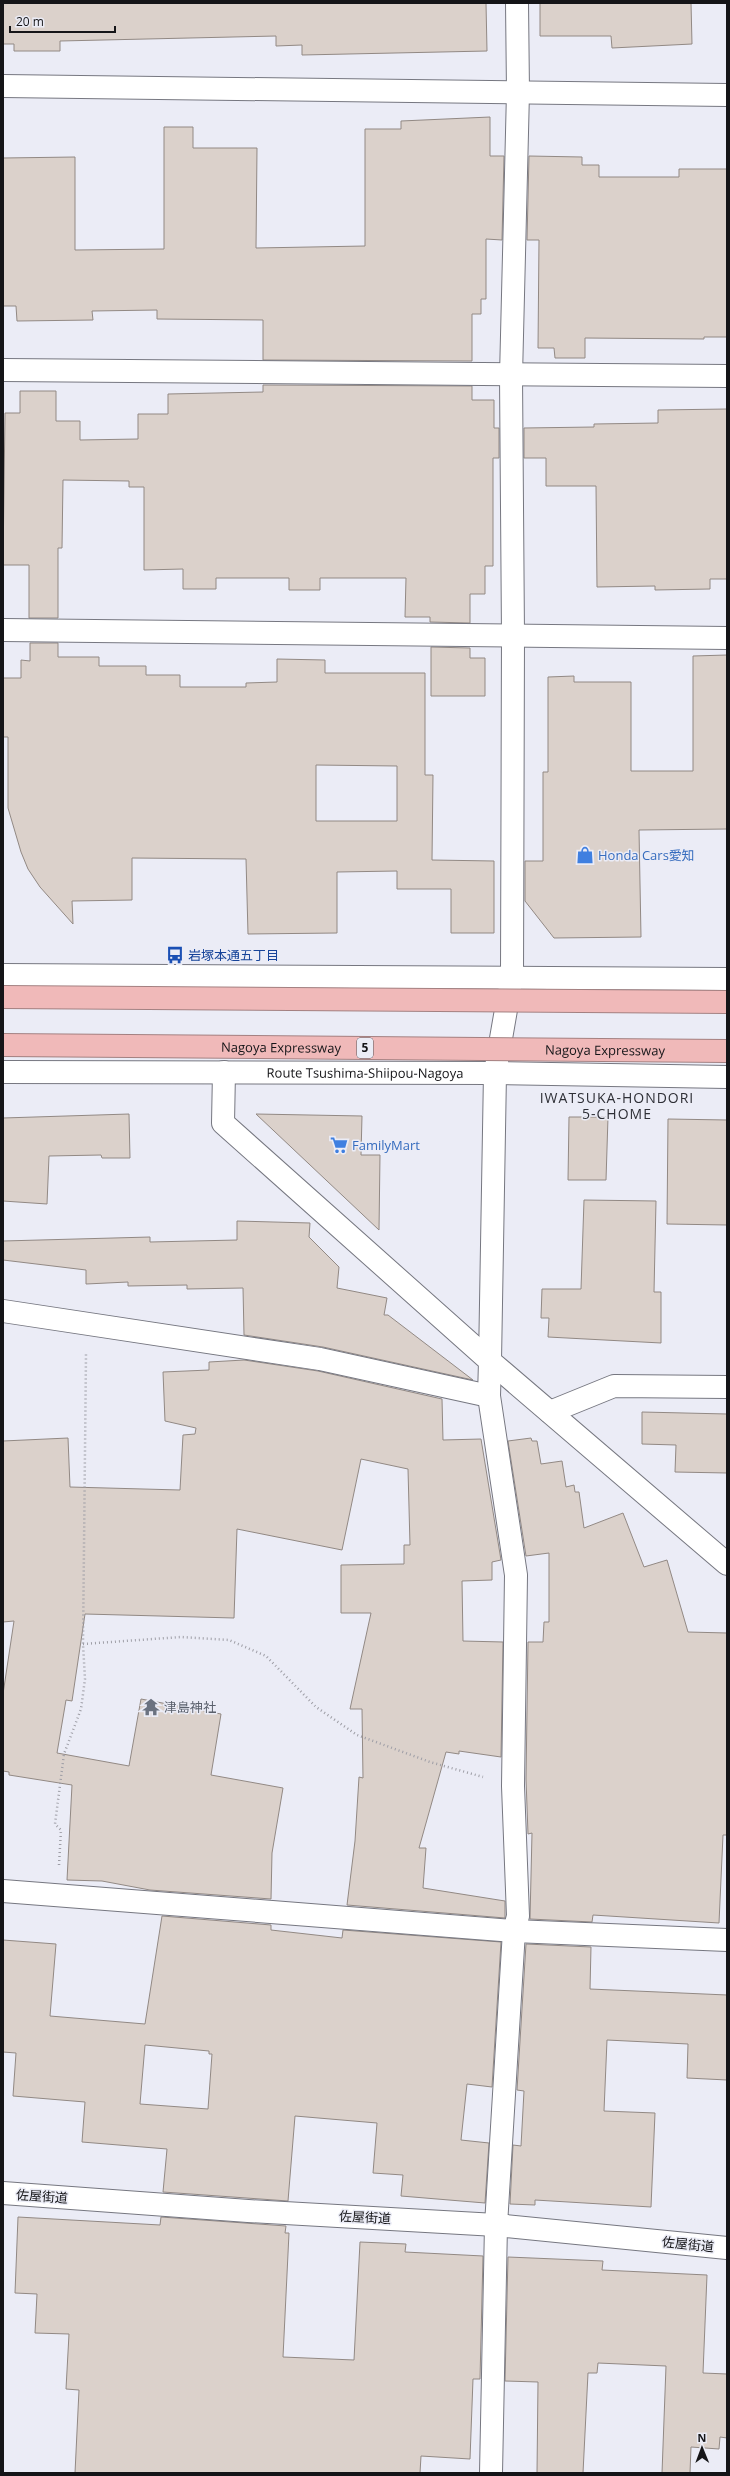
<svg xmlns="http://www.w3.org/2000/svg" width="730" height="2476" viewBox="0 0 730 2476" font-family="'Open Sans','Noto Sans JP',sans-serif">
<rect width="100%" height="100%" fill="#ebecf6"/>
<!-- building -->
<g fill="#dbd1cb" stroke="#928984" fill-rule="evenodd">
<path d="M 3,3 L 486,3 L 487,51 L 302,55 L 302,45 L 276,46 L 276,36 L 60,41 L 60,51 L 14,51 L 14,44 L 3,44 Z"/>
<path d="M 540,3 L 691,3 L 692,44 L 612,48 L 611,36 L 540,36 Z"/>
<path d="M 490,117 L 490,156 L 504,156 L 502,240 L 486,239 L 486,299 L 481,299 L 481,314 L 472,314 L 472,361 L 263,360 L 263,320 L 157,319 L 157,310 L 92,311 L 93,320 L 17,321 L 16,306 L 3,306 L 3,158 L 75,157 L 75,250 L 164,249 L 164,127 L 193,127 L 193,148 L 257,148 L 256,248 L 365,246 L 365,129 L 401,129 L 401,121 Z"/>
<path d="M 529,156 L 582,157 L 582,165 L 599,165 L 599,177 L 679,177 L 679,169 L 727,169 L 727,337 L 704,337 L 704,339 L 585,338 L 585,358 L 555,358 L 554,348 L 538,348 L 539,240 L 527,240 Z"/>
<path d="M 263,385 L 472,386 L 472,400 L 494,400 L 494,428 L 499,428 L 499,458 L 493,458 L 493,566 L 485,566 L 485,594 L 470,594 L 470,623 L 430,622 L 430,617 L 405,617 L 406,578 L 320,578 L 320,590 L 289,590 L 289,578 L 216,578 L 216,589 L 183,589 L 183,569 L 144,570 L 144,487 L 129,487 L 129,481 L 63,480 L 62,548 L 58,548 L 58,618 L 29,618 L 29,565 L 3,565 L 5,413 L 20,413 L 20,391 L 56,391 L 56,421 L 80,421 L 80,440 L 138,439 L 138,414 L 168,414 L 168,394 L 263,392 Z"/>
<path d="M 727,409 L 727,579 L 710,579 L 710,589 L 655,590 L 655,586 L 597,587 L 596,486 L 546,486 L 546,458 L 524,458 L 524,428 L 594,427 L 594,424 L 658,423 L 658,410 Z"/>
<path d="M 30,643 L 58,643 L 58,657 L 99,657 L 99,666 L 146,666 L 146,675 L 180,675 L 180,687 L 246,687 L 246,683 L 277,682 L 277,659 L 325,660 L 325,673 L 425,673 L 425,775 L 433,775 L 432,860 L 494,861 L 494,933 L 451,933 L 451,889 L 397,889 L 397,871 L 337,872 L 337,933 L 248,934 L 246,859 L 132,858 L 132,900 L 72,901 L 73,924 L 40,887 L 28,869 L 21,852 L 8,808 L 8,737 L 3,737 L 3,678 L 21,678 L 21,660 L 30,661 ZM 316,765 L 397,766 L 397,821 L 316,821 Z"/>
<path d="M 431,647 L 470,648 L 470,658 L 485,658 L 485,696 L 431,696 Z"/>
<path d="M 727,655 L 727,829 L 639,830 L 641,937 L 554,938 L 525,901 L 525,861 L 543,861 L 543,772 L 548,772 L 548,677 L 574,676 L 574,682 L 631,682 L 631,771 L 693,771 L 693,656 Z"/>
<path d="M 129,1114 L 130,1158 L 102,1158 L 101,1155 L 49,1156 L 47,1204 L 3,1201 L 3,1118 Z"/>
<path d="M 256,1114 L 362,1116 L 361,1155 L 380,1155 L 379,1230 Z"/>
<path d="M 569,1117 L 608,1117 L 606,1180 L 568,1180 Z"/>
<path d="M 668,1119 L 727,1120 L 727,1225 L 667,1224 Z"/>
<path d="M 584,1200 L 656,1201 L 654,1292 L 661,1292 L 661,1343 L 548,1337 L 549,1318 L 541,1318 L 542,1289 L 581,1289 Z"/>
<path d="M 237,1221 L 310,1223 L 309,1237 L 339,1267 L 337,1288 L 387,1298 L 384,1315 L 388,1315 L 473,1380 L 323,1347 L 244,1335 L 243,1288 L 187,1289 L 187,1285 L 128,1286 L 128,1282 L 86,1284 L 86,1270 L 3,1260 L 3,1241 L 150,1237 L 150,1242 L 237,1240 Z"/>
<path d="M 244,1360 L 318,1371 L 442,1399 L 443,1440 L 481,1439 L 501,1560 L 492,1562 L 492,1580 L 462,1581 L 463,1641 L 503,1642 L 501,1757 L 459,1751 L 459,1754 L 446,1752 L 419,1848 L 426,1848 L 423,1888 L 505,1901 L 505,1918 L 347,1905 L 355,1841 L 359,1777 L 363,1778 L 362,1709 L 350,1709 L 371,1613 L 341,1613 L 341,1565 L 404,1564 L 404,1545 L 410,1545 L 408,1469 L 361,1459 L 342,1550 L 237,1529 L 234,1618 L 85,1614 L 72,1701 L 66,1700 L 57,1753 L 129,1766 L 141,1699 L 221,1714 L 211,1775 L 283,1788 L 272,1853 L 271,1899 L 150,1890 L 102,1881 L 67,1880 L 72,1785 L 9,1775 L 9,1772 L 3,1771 L 3,1694 L 14,1621 L 3,1622 L 3,1441 L 68,1438 L 70,1487 L 180,1490 L 183,1435 L 195,1434 L 196,1428 L 165,1421 L 163,1372 L 209,1370 L 209,1362 Z"/>
<path d="M 642,1412 L 727,1414 L 727,1473 L 675,1472 L 676,1445 L 642,1444 Z"/>
<path d="M 531,1438 L 532,1441 L 537,1441 L 541,1464 L 562,1461 L 566,1487 L 574,1485 L 575,1492 L 579,1492 L 584,1528 L 623,1513 L 644,1567 L 667,1560 L 688,1632 L 727,1633 L 727,1835 L 723,1835 L 719,1923 L 593,1915 L 592,1922 L 530,1919 L 532,1833 L 528,1834 L 526,1779 L 528,1642 L 543,1642 L 544,1622 L 549,1622 L 549,1553 L 526,1556 L 508,1441 Z"/>
<path d="M 162,1916 L 271,1925 L 271,1930 L 342,1938 L 343,1930 L 501,1942 L 492,2087 L 467,2084 L 461,2140 L 489,2143 L 485,2203 L 401,2196 L 403,2175 L 373,2173 L 377,2123 L 295,2116 L 288,2201 L 163,2192 L 167,2149 L 82,2142 L 85,2102 L 13,2096 L 16,2053 L 3,2052 L 3,1940 L 56,1944 L 50,2016 L 145,2024 ZM 145,2045 L 209,2051 L 209,2054 L 212,2054 L 208,2109 L 140,2104 Z"/>
<path d="M 526,1944 L 591,1947 L 590,1989 L 727,1995 L 727,2080 L 687,2078 L 688,2044 L 607,2040 L 604,2111 L 655,2113 L 651,2207 L 535,2200 L 535,2205 L 510,2204 L 513,2145 L 521,2146 L 524,2091 L 517,2090 Z"/>
<path d="M 18,2217 L 160,2225 L 161,2217 L 286,2226 L 285,2233 L 289,2233 L 283,2357 L 354,2360 L 360,2242 L 406,2244 L 405,2252 L 483,2256 L 480,2379 L 473,2379 L 470,2459 L 421,2456 L 420,2473 L 75,2473 L 79,2390 L 66,2389 L 69,2334 L 35,2333 L 37,2294 L 15,2293 Z"/>
<path d="M 508,2257 L 603,2261 L 602,2270 L 707,2275 L 703,2373 L 727,2374 L 727,2438 L 720,2437 L 719,2449 L 691,2447 L 690,2473 L 662,2473 L 666,2366 L 598,2363 L 597,2373 L 588,2373 L 583,2473 L 537,2473 L 538,2382 L 505,2381 Z"/>
</g>
<g fill="none" stroke-linecap="round" stroke-linejoin="round">
<!-- minor casing -->
<g stroke="#767780" stroke-width="24">
<g id="minor">
<path d="M 3,370 L 727,376"/>
<path d="M 3,630 L 727,638"/>
<path d="M 512,977 L 513,636 L 511,376 L 518,92 L 517,3"/>
<path d="M 224,1072 L 223,1123 L 490,1361 L 489,1396 L 516,1575 L 513,1786 L 518,1916 L 514,1931 L 496,2225 L 491,2473"/>
<path d="M 3,1311 L 320,1359 L 489,1396"/>
<path d="M 550,1412 L 614,1386 L 727,1387"/>
<path d="M 3,1891 L 514,1931 L 727,1940"/>
</g>
</g>
<!-- tertiary casing -->
<g stroke="#767780" stroke-width="24">
<g id="tertiary">
<path d="M 3,86 L 727,95"/>
<path d="M 511,981 L 495,1073 L 490,1361 L 727,1564"/>
<path d="M 3,2193 L 248,2211 L 496,2225 L 727,2248"/>
</g>
</g>
<!-- secondary casing -->
<g stroke="#767780" stroke-width="24">
<g id="secondary">
<path d="M 3,975 L 727,979"/>
<path id="s1" d="M 3,1072 L 495,1073 L 727,1077"/>
</g>
</g>
<!-- path -->
<g stroke="#9e9ea6" stroke-width="2.5" stroke-dasharray="1 3" stroke-linecap="butt">
<path d="M 83,1644 L 181,1637 L 229,1640 L 266,1656 L 316,1707 L 357,1735 L 430,1762 L 483,1777"/>
<path d="M 59,1865 L 61,1830 L 55,1824 L 64,1754 L 81,1709 L 85,1679 L 83,1644 L 86,1354"/>
</g>
<!-- minor -->
<use href="#minor" stroke="#fff" stroke-width="22"/>
<!-- tertiary -->
<use href="#tertiary" stroke="#fff" stroke-width="22"/>
<!-- secondary -->
<use href="#secondary" stroke="#fff" stroke-width="22"/>
<!-- motorway-bridge casing -->
<g stroke="#a38081" stroke-width="24" stroke-linecap="butt">
<g id="motorway-bridge">
<path d="M 3,997 L 727,1002"/>
<path id="s2" d="M 3,1045 L 727,1051"/>
</g>
</g>
<!-- motorway-bridge -->
<use href="#motorway-bridge" stroke="#f0b9b9" stroke-width="22"/>
</g>
<!-- icons -->
<defs>
<g id="shop-bare" transform="scale(1.38)"><path d="M-5-2.5h2.3a2.7 3.5 0 0 1 5.4 0H5L5.5 6h-11ZM-1.5-2.5h3a1.5 2.3 0 0 0-3 0Z" fill="#3f7fe0" stroke="#ebecf6" stroke-width="2.5" paint-order="stroke"/></g>
<g id="bus-bare" transform="scale(1.38)"><path d="M-5-6H5V4H4V6H2V4H-2V6H-4V4H-5ZM-3.5-4V0h7V-4ZM-3.5 1.2v1.5H-2V1.2ZM2 1.2v1.5H3.5V1.2Z" fill="#1a4fb4" stroke="#ebecf6" stroke-width="2.5" paint-order="stroke"/></g>
<g id="supermarket-bare" transform="scale(1.38)"><path d="M-6-5.5h2.5l.6 2H6L4.5 2H-2.5L-4.4-4H-6ZM-1.5 3.2a1.3 1.3 0 1 0 .1 0ZM3 3.2a1.3 1.3 0 1 0 .1 0Z" fill="#3f7fe0" stroke="#ebecf6" stroke-width="2.5" paint-order="stroke"/></g>
<g id="temple-bare" transform="scale(1.38)"><path d="M0-6L5-2H3V0L6.5 2.5H4V6H1.5V3h-3V6H-4V2.5H-6.5L-3 0V-2H-5Z" fill="#6b7280" stroke="#ebecf6" stroke-width="2.5" paint-order="stroke"/></g>
</defs>
<g fill-rule="evenodd">
<use href="#shop-bare" x="585" y="855"/>
<use href="#bus-bare" x="175" y="955"/>
<use href="#supermarket-bare" x="339" y="1145"/>
<use href="#temple-bare" x="151" y="1707"/>
</g>
<g text-anchor="middle" stroke-width="3" stroke-linejoin="round" paint-order="stroke">
<!-- shield labels -->
<rect fill="#ebecf6" stroke="#55565b" stroke-width="1" x="357" y="1038" width="16" height="20" rx="3"/>
<g font-size="12" font-weight="bold" fill="#151518">
<text x="365" y="1052">5</text>
</g>
<!-- shop labels -->
<g font-size="13" fill="#366cbe" stroke="#ebecf6" text-anchor="start">
<text x="598" y="860">Honda Cars愛知</text>
<text x="352" y="1150">FamilyMart</text>
</g>
<!-- transit labels -->
<g font-size="13" fill="#164399" stroke="#ebecf6" text-anchor="start">
<text x="188" y="960">岩塚本通五丁目</text>
</g>
<!-- street labels -->
<g font-size="13" fill="#151518" stroke="#ebecf6">
<text dy="5" stroke="none"><textPath href="#s2" startOffset="278">Nagoya Expressway</textPath></text>
<text dy="5" stroke="none"><textPath href="#s2" startOffset="602">Nagoya Expressway</textPath></text>
<text dy="5" stroke="none"><textPath href="#s1" startOffset="362">Route Tsushima-Shiipou-Nagoya</textPath></text>
<text transform="translate(42 2196) rotate(4)" y="5">佐屋街道</text>
<text transform="translate(365 2217) rotate(3)" y="5">佐屋街道</text>
<text transform="translate(688 2244) rotate(6)" y="5">佐屋街道</text>
</g>
<!-- worship labels -->
<g font-size="13" fill="#5b616d" stroke="#ebecf6" text-anchor="start">
<text x="164" y="1712">津島神社</text>
</g>
<!-- neighbourhood labels -->
<g font-size="14" letter-spacing="1" fill="#2e2f36" stroke="#ebecf6">
<text x="617" y="1103">IWATSUKA-HONDORI<tspan x="617" dy="16">5-CHOME</tspan></text>
</g>
</g>
<!-- border -->
<rect width="730" height="2476" fill="none" stroke="#151518" stroke-width="8"/>
<!-- north arrow -->
<g transform="translate(702 2448) rotate(359)" stroke="#ebecf6" stroke-width="3" paint-order="stroke">
<path d="M0-3L7 15L0 10L-7 15Z" fill="#151518"/>
<text y="-6" font-size="11" font-weight="bold" text-anchor="middle" fill="#151518">N</text>
</g>
<!-- scale -->
<path d="M10 26v6h105v-6" fill="none" stroke="#151518" stroke-width="2"/>
<text x="16" y="26" font-size="12" fill="#151518" stroke="#ebecf6" stroke-width="3" paint-order="stroke">20 m</text>
</svg>
